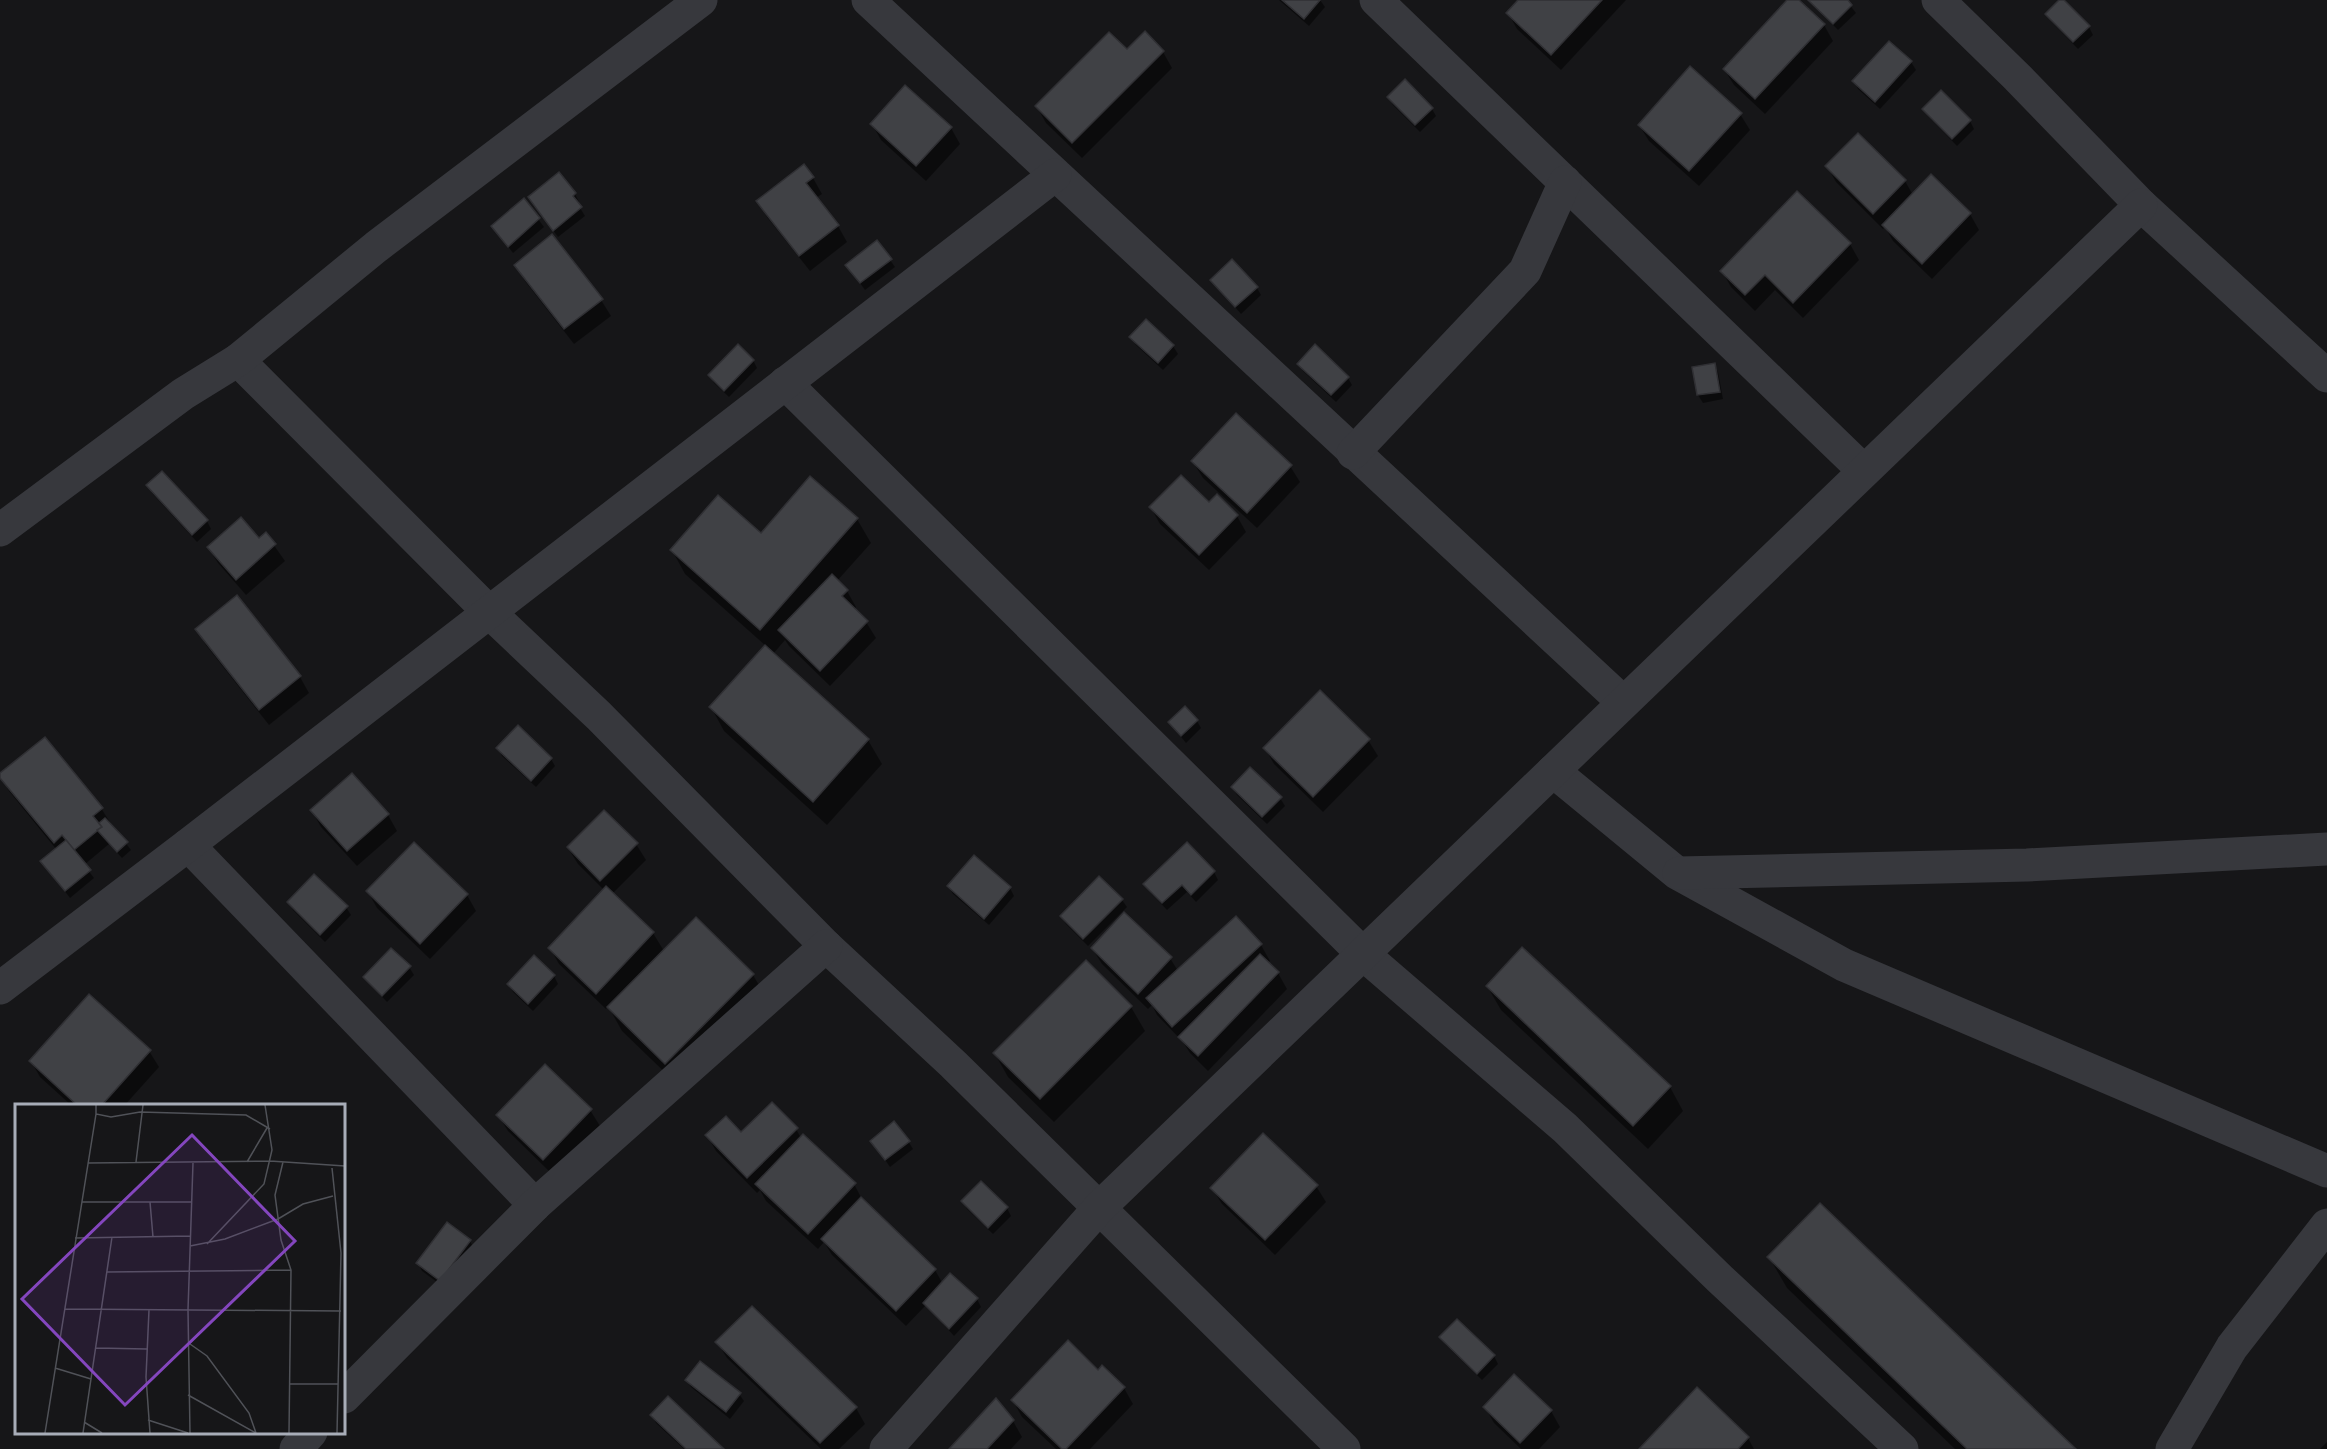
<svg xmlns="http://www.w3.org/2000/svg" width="2327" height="1449" viewBox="0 0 2327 1449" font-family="Jost,sans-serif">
<rect width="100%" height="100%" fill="#161618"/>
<!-- shadow -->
<g fill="#0007">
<path d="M 1279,0 L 1320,0 L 1325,7 L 1309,26 Z"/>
<path d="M 1520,0 L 1626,0 L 1561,70 L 1517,29 L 1508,13 Z"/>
<path d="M 1789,0 L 1797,0 L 1824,25 L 1833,41 L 1765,114 L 1734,85 L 1724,69 Z"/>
<path d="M 1809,0 L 1846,0 L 1856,13 L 1838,30 Z"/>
<path d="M 2061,0 L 2089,27 L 2093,35 L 2078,49 L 2052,22 L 2047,14 Z"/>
<path d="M 1889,43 L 1911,62 L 1916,70 L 1880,109 L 1858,89 L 1854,81 Z"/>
<path d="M 1127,51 L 1163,52 L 1172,68 L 1082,158 L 1046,123 L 1037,107 Z"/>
<path d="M 1941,93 L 1970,121 L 1974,129 L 1957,146 L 1929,117 L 1924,109 Z"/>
<path d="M 1388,97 L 1432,109 L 1436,116 L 1420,132 L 1393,105 Z"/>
<path d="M 1740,114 L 1750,130 L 1699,186 L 1649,141 L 1639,125 Z"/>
<path d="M 872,124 L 951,128 L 960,144 L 926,181 L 881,140 Z"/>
<path d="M 1858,135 L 1905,181 L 1913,195 L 1970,214 L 1979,230 L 1932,279 L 1893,241 L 1885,227 L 1883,229 L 1836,182 L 1827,166 Z"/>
<path d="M 558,174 L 575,194 L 579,202 L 577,203 L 585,216 L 558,237 L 534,205 Z"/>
<path d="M 813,178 L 822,194 L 816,198 L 838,226 L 847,242 L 810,271 L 767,217 L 758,201 Z"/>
<path d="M 524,200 L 544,227 L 513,253 L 493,227 Z"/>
<path d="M 1850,244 L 1859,260 L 1803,318 L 1775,290 L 1755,311 L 1731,287 L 1722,271 Z"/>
<path d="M 890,260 L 895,267 L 865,290 L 847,265 Z"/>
<path d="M 516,265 L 601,300 L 611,316 L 574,344 L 525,281 Z"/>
<path d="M 1212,280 L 1257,288 L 1261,295 L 1241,314 Z"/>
<path d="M 1146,321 L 1173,346 L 1178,354 L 1163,370 L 1136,345 L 1131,337 Z"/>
<path d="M 753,360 L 757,368 L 729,397 L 714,383 L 710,375 Z"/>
<path d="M 1299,364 L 1348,378 L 1352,385 L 1336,402 L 1303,371 Z"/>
<path d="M 1714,364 L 1718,372 L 1723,399 L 1703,403 L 1698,395 L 1694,368 Z"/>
<path d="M 1193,462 L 1290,466 L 1300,482 L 1257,528 L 1203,478 Z"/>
<path d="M 162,473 L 207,521 L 211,529 L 197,542 L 152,493 L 148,485 Z"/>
<path d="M 1209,504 L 1237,516 L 1246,532 L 1209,570 L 1160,524 L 1151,508 Z"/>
<path d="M 857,519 L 871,543 L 837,581 L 847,591 L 856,607 L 854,610 L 866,622 L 876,638 L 830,686 L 789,646 L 785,640 L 773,654 L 868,740 L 882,764 L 827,825 L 724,731 L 711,707 L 766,646 L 685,574 L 672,550 Z"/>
<path d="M 266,534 L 285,561 L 246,595 L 218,563 L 208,547 L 259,540 Z"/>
<path d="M 237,597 L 300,677 L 309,693 L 269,725 L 206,645 L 197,629 Z"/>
<path d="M 1197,721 L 1201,728 L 1186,743 L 1170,723 Z"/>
<path d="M 1368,740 L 1378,756 L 1323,812 L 1274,764 L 1265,748 Z"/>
<path d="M 498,748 L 551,759 L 555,766 L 536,787 L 502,756 Z"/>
<path d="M 0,775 L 101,808 L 111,824 L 131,850 L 122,858 L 109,844 L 84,865 L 94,878 L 70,898 L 42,861 L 56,849 L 9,791 Z"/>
<path d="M 1232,787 L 1280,798 L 1285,806 L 1267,824 L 1237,795 Z"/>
<path d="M 312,811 L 388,815 L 397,831 L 357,866 L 321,827 Z"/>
<path d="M 414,844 L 467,895 L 476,911 L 430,959 L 377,908 L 368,892 Z"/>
<path d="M 636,844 L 646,860 L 612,894 L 653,933 L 664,951 L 696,919 L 753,975 L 767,999 L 680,1087 L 622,1031 L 608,1006 L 606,1009 L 559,964 L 550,948 L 604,890 L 578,864 L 568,848 Z"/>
<path d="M 1214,872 L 1218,880 L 1196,902 L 1187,892 L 1167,910 L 1150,892 L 1145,884 Z"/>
<path d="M 948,886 L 1010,888 L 1014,896 L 989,925 L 953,894 Z"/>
<path d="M 1122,900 L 1127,907 L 1088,946 L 1066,924 L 1061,916 Z"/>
<path d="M 289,903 L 346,907 L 351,915 L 325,942 L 293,910 Z"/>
<path d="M 1261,945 L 1270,961 L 1268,963 L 1278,973 L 1287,989 L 1208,1071 L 1190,1053 L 1183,1042 L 1157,1015 L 1152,1005 L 1148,1009 L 1102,964 L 1092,948 L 1170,958 L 1178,971 Z"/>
<path d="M 1086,962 L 1131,1007 L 1145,1031 L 1054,1122 L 1008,1077 L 995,1054 Z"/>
<path d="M 409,967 L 414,975 L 387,1002 L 370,984 L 365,977 Z"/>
<path d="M 554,976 L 558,984 L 533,1011 L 513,992 L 509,985 Z"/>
<path d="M 1487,986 L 1670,1087 L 1683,1111 L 1648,1149 L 1501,1010 Z"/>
<path d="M 149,1051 L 159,1067 L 124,1106 L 72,1106 L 40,1077 L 31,1061 Z"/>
<path d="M 590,1110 L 600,1126 L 553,1175 L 508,1131 L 498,1115 Z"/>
<path d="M 796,1129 L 801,1138 L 854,1184 L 863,1201 L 935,1270 L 943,1284 L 977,1299 L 981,1307 L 954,1336 L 926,1305 L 906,1326 L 832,1255 L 824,1242 L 818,1249 L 766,1201 L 760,1190 L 757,1193 L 716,1151 L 707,1135 Z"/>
<path d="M 872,1141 L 908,1141 L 913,1149 L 890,1167 Z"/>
<path d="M 1316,1186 L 1326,1202 L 1275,1255 L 1222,1204 L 1212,1188 Z"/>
<path d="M 963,1201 L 1007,1208 L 1011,1216 L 993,1234 L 967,1209 Z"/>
<path d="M 470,1241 L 474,1249 L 445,1288 L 422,1271 L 418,1263 Z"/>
<path d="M 1769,1257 L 2074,1449 L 1955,1449 L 1787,1288 Z"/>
<path d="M 752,1308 L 856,1408 L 865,1424 L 839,1449 L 821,1449 L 727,1358 L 717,1342 Z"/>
<path d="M 1441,1337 L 1494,1356 L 1498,1364 L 1482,1380 L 1446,1345 Z"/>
<path d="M 1098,1372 L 1124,1388 L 1133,1404 L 1090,1449 L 1056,1449 L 1022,1417 L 1013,1401 Z"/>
<path d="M 686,1380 L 739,1394 L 744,1401 L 730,1419 L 691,1387 Z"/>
<path d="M 1697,1390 L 1748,1438 L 1754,1449 L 1641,1449 Z"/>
<path d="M 996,1400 L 1013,1421 L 1022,1437 L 1011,1449 L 951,1449 Z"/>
<path d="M 1485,1407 L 1551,1411 L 1560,1427 L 1539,1449 L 1521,1449 L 1494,1423 Z"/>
<path d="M 652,1415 L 722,1449 L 684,1449 L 656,1423 Z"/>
<path d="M 2327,1442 L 2327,1449 L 2320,1449 Z"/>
</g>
<!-- building -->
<g fill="#404145" stroke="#303034" stroke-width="1.5">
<path d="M 1282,0 L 1320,0 L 1304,19 Z"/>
<path d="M 1518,0 L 1602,0 L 1551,55 L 1506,13 Z"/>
<path d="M 1787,0 L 1799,0 L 1825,24 L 1755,99 L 1723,69 Z"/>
<path d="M 1808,0 L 1848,0 L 1852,5 L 1833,24 Z"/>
<path d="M 2059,0 L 2064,0 L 2090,26 L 2073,42 L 2045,14 Z"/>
<path d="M 1145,31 L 1164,51 L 1072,143 L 1035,106 L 1109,32 L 1127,49 Z"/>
<path d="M 1889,41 L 1912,61 L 1875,102 L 1852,81 Z"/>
<path d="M 1690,66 L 1742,113 L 1689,171 L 1638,125 Z"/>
<path d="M 1405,79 L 1433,108 L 1415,125 L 1387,97 Z"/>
<path d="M 905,85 L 952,127 L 916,166 L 870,124 Z"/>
<path d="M 1941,90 L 1971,120 L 1952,139 L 1922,109 Z"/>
<path d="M 1858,133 L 1906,180 L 1873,214 L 1825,166 Z"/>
<path d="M 804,164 L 814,177 L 806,183 L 839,225 L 799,256 L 756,201 Z"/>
<path d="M 559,172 L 576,193 L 573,196 L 582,207 L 553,231 L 528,197 Z"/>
<path d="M 1931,174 L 1971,213 L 1922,264 L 1882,225 Z"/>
<path d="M 1797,191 L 1851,243 L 1793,303 L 1765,275 L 1745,295 L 1720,271 Z"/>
<path d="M 524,198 L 540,218 L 508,247 L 491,226 Z"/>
<path d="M 552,234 L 603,299 L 564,329 L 514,265 Z"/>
<path d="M 877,240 L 892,259 L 860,283 L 845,265 Z"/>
<path d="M 1232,259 L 1258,287 L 1235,307 L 1210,280 Z"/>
<path d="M 1146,319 L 1174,345 L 1158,363 L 1129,337 Z"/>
<path d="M 738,344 L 754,360 L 724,391 L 708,375 Z"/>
<path d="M 1315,344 L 1349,377 L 1331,395 L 1297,364 Z"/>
<path d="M 1715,363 L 1720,392 L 1697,395 L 1692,367 Z"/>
<path d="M 1236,413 L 1292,465 L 1247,513 L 1191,461 Z"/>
<path d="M 162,471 L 208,520 L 192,535 L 146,485 Z"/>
<path d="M 1181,475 L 1209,502 L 1217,494 L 1238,515 L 1199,555 L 1149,507 Z"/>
<path d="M 810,476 L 858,518 L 760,630 L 670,550 L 718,495 L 761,533 Z"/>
<path d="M 241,517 L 259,538 L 266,532 L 276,544 L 236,580 L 207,547 Z"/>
<path d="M 832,574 L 848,590 L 842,596 L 868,621 L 820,671 L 778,630 Z"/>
<path d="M 237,595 L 301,676 L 259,710 L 195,629 Z"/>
<path d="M 765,645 L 869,739 L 813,802 L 709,707 Z"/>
<path d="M 1320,690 L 1370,739 L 1313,797 L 1263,748 Z"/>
<path d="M 1185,706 L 1198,720 L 1181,736 L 1168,722 Z"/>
<path d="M 518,725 L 552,758 L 531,781 L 496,748 Z"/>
<path d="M 45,737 L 103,808 L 93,816 L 102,827 L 74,850 L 62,835 L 54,843 L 0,778 L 0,773 Z"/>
<path d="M 1250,767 L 1282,797 L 1262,817 L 1231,787 Z"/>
<path d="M 352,773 L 389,814 L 347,851 L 310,810 Z"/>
<path d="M 604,810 L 638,843 L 600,881 L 567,847 Z"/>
<path d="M 105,818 L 128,842 L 117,852 L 97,830 L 102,827 L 99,823 Z"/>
<path d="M 66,840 L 91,870 L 65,891 L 40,861 Z"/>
<path d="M 414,842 L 468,894 L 420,944 L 366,891 Z"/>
<path d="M 1187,842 L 1215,871 L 1191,895 L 1182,885 L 1162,903 L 1143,884 Z"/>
<path d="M 974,855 L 1011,887 L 984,919 L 947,886 Z"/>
<path d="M 314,874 L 348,906 L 320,935 L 287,902 Z"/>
<path d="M 1099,876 L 1123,899 L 1083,939 L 1060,916 Z"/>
<path d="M 606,886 L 654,932 L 596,994 L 548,948 Z"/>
<path d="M 1124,912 L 1172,957 L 1138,994 L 1091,948 Z"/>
<path d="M 1236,916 L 1262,944 L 1172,1027 L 1146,998 Z"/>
<path d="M 696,917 L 754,974 L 665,1064 L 607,1007 Z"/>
<path d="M 1522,947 L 1671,1086 L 1633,1126 L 1486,986 Z"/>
<path d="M 391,948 L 411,966 L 382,996 L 363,977 Z"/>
<path d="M 1260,954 L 1279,972 L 1198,1056 L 1178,1037 Z"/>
<path d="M 534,955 L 555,975 L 528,1004 L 507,984 Z"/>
<path d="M 1086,960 L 1132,1006 L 1040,1099 L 993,1053 Z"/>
<path d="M 89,994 L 151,1050 L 101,1106 L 78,1106 L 29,1061 Z"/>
<path d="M 545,1064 L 592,1109 L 543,1160 L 496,1115 Z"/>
<path d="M 772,1102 L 798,1128 L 747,1178 L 705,1135 L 726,1116 L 741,1132 Z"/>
<path d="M 894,1121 L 910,1141 L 885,1160 L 870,1141 Z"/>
<path d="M 1263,1133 L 1318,1185 L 1265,1240 L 1210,1188 Z"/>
<path d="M 803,1134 L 856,1183 L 808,1234 L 755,1184 Z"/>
<path d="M 981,1181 L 1008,1207 L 988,1228 L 961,1201 Z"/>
<path d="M 861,1197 L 936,1269 L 896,1311 L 821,1239 Z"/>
<path d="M 1820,1203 L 2076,1449 L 1967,1449 L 1767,1257 Z"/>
<path d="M 447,1222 L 471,1240 L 440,1281 L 416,1263 Z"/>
<path d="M 950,1273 L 978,1298 L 949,1329 L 923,1303 Z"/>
<path d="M 752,1306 L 857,1407 L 820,1443 L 715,1342 Z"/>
<path d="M 1457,1319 L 1495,1355 L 1477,1374 L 1439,1337 Z"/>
<path d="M 1068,1340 L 1098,1370 L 1102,1365 L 1125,1387 L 1066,1449 L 1062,1449 L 1011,1400 Z"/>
<path d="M 700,1361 L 741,1393 L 726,1412 L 685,1380 Z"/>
<path d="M 1514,1374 L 1552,1410 L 1520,1443 L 1483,1407 Z"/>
<path d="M 1697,1387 L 1749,1437 L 1738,1449 L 1639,1449 Z"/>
<path d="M 668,1396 L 724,1449 L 686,1449 L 650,1415 Z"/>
<path d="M 996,1398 L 1014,1420 L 987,1449 L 949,1449 Z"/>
</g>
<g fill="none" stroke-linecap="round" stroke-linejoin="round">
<!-- street -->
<g stroke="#37383d" stroke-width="33">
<path d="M 868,0 L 1623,702"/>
<path d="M 1376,0 L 1864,471"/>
<path d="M 1938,0 L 2017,77 L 2141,205 L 2327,376"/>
<path d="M 238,360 L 488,611 L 599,716 L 826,946 L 953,1064 L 1344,1449"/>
<path d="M 785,383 L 1363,954 L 1565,1128 L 1720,1279 L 1902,1449"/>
<path d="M 1353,453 L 1525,271 L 1565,182"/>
<path d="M 0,530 L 183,394 L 238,360 L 376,247 L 701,0"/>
<path d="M 1553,771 L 1677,873 L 1844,965 L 2327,1171"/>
<path d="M 188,845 L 535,1205"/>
<path d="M 1679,873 L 2027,865 L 2327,849"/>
<path d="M 0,988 L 188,845 L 1055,175"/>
<path d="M 344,1397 L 535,1205 L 826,946"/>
<path d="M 296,1449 L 311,1432"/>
<path d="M 886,1449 L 1099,1208 L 2141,205"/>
<path d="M 2172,1449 L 2232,1347 L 2327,1225"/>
</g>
</g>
<!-- overview -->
<g transform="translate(15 1104)">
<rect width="330" height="330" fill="#161618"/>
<path fill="none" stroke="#505258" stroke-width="1.5" d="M 81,1 L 81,10 L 96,13 L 125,8 L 231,11 L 255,25M 121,58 L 128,1M 232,58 L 252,24M 268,58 L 260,91 L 266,136 L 276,166 L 274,329M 73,59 L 255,57 L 330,62M 317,64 L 326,149 L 322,329M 67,98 L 177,98M 135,98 L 138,133M 60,134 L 176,132M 192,140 L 249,80 L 257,46 L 250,1M 175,142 L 210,135 L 263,115 L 288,100 L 318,92M 92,168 L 276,166M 50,205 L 326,207M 134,206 L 131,273 L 135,329M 175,240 L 192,252 L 234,309 L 241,329M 81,244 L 132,245M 40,264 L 76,275M 275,280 L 323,280M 173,291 L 241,329M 133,316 L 173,329M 69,318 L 87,329M 30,329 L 81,10M 68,329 L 97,133M 175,329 L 173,206 L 178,59"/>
<path fill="#8446be" fill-opacity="0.15" stroke="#8446be" stroke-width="3" d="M 177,31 L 280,137 L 110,301 L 7,195 Z"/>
<rect width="330" height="330" fill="none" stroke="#a8adb8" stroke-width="3"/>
</g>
</svg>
